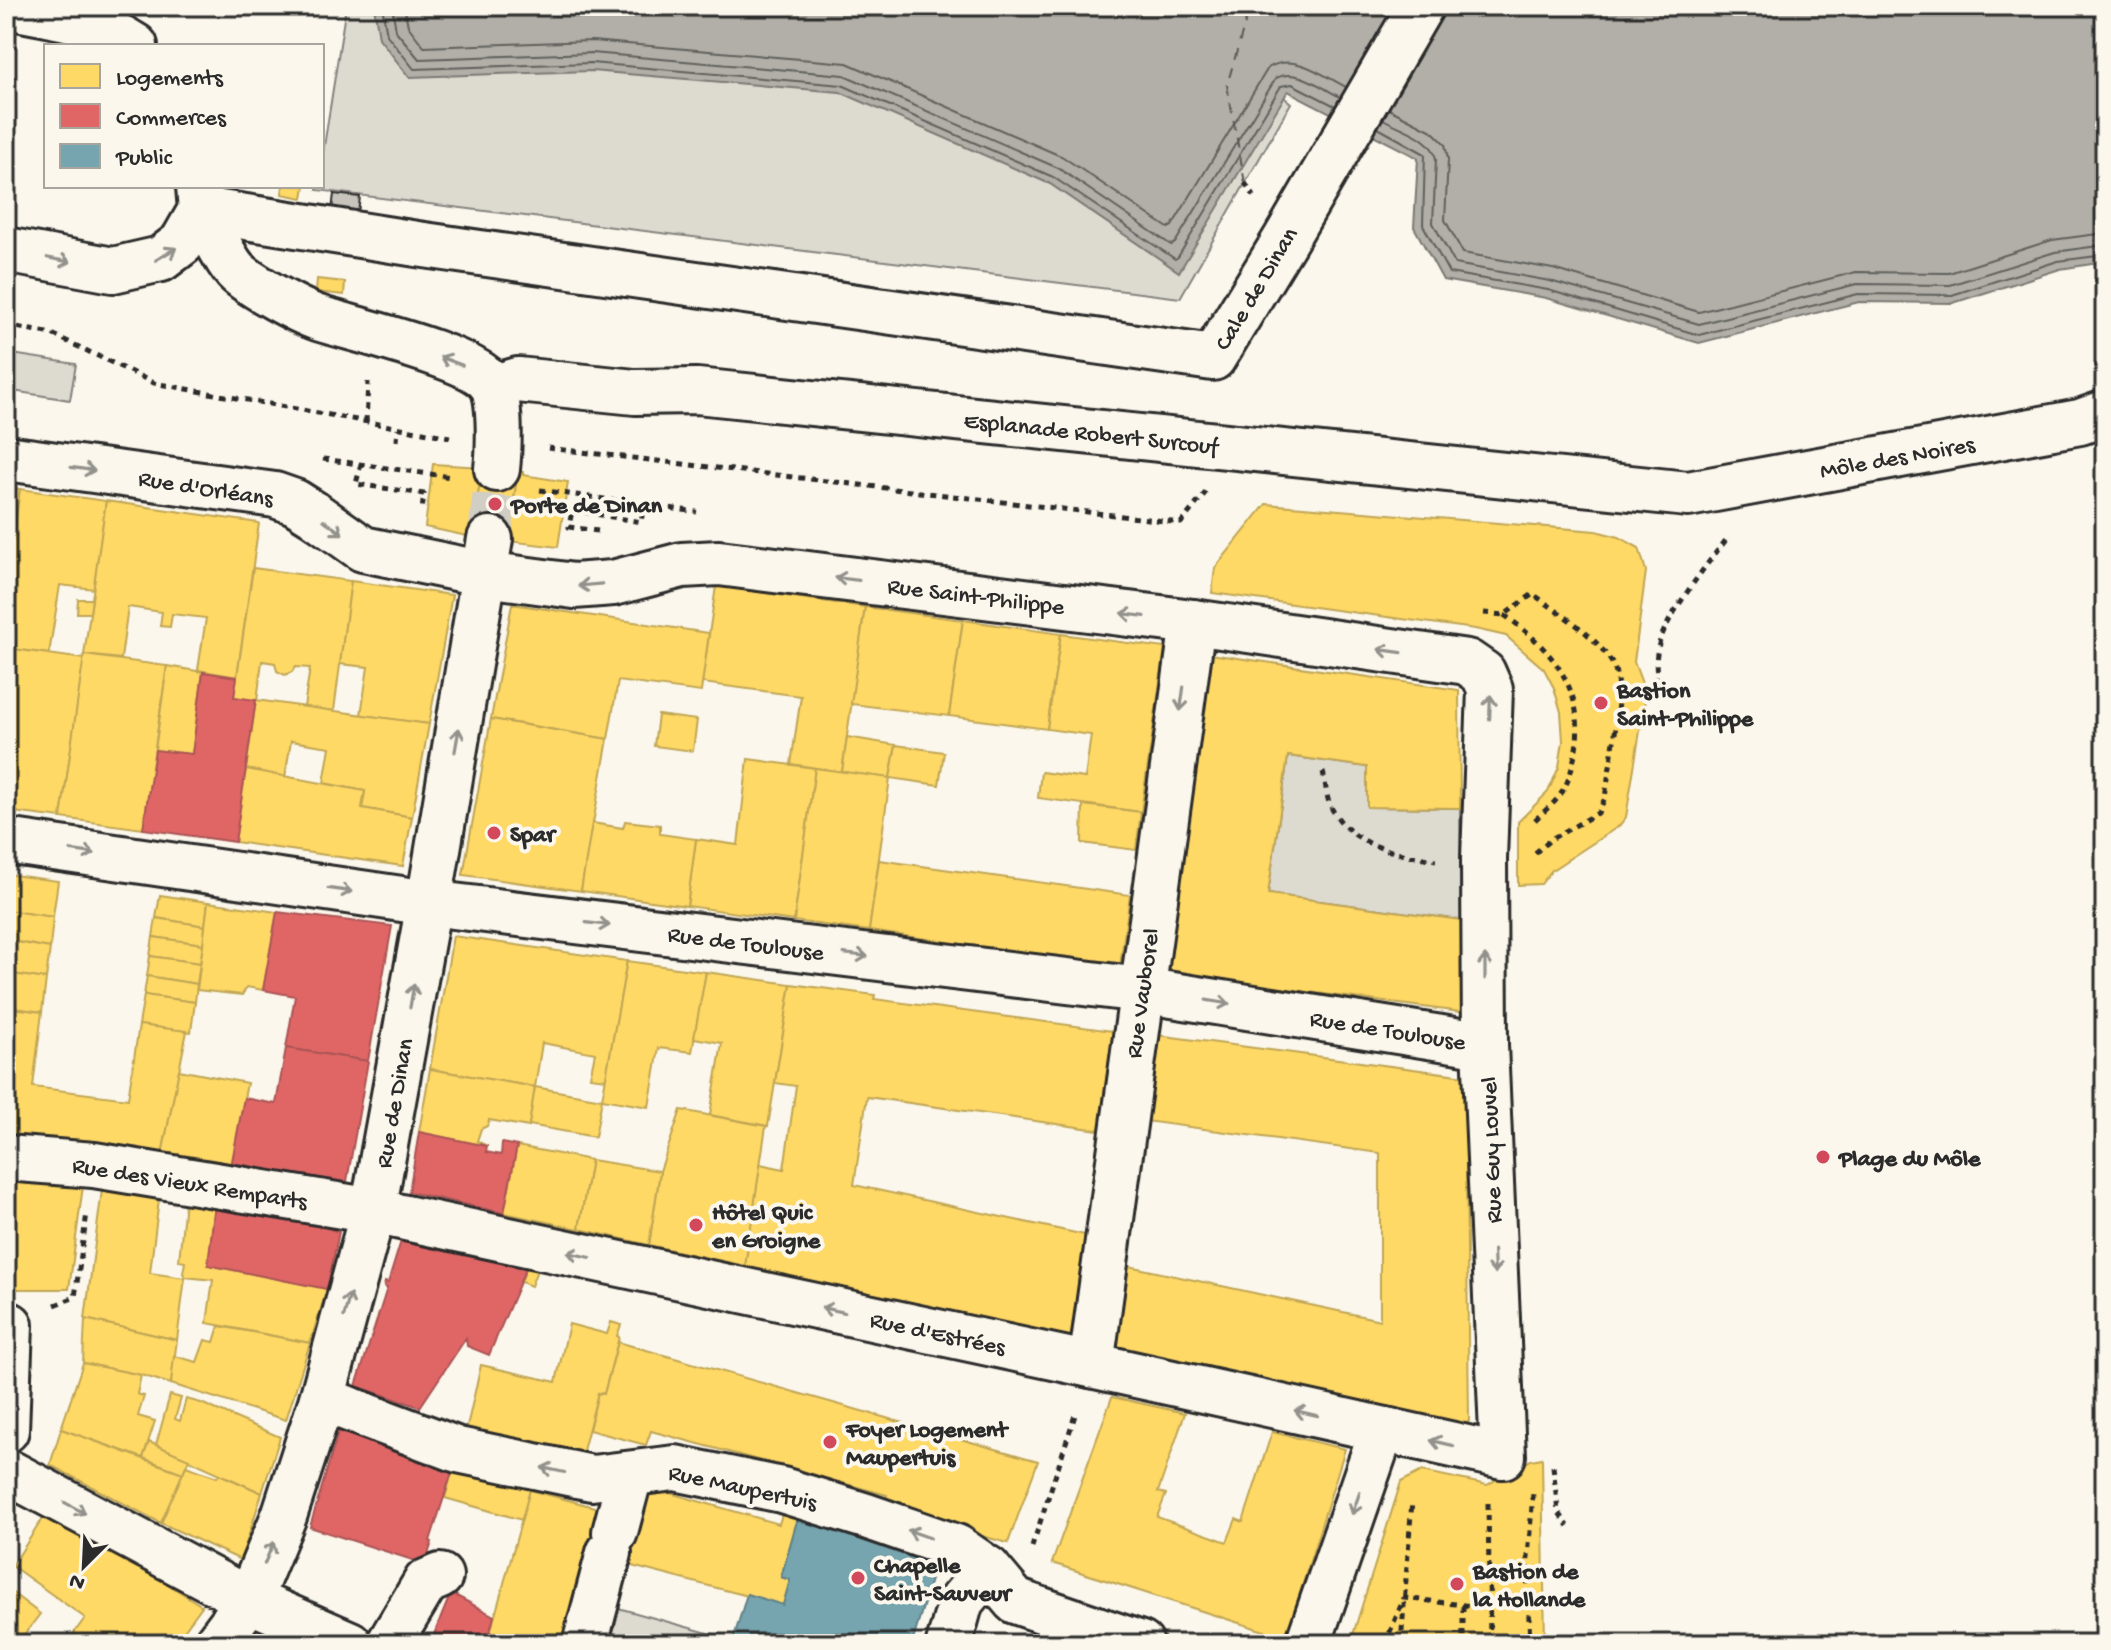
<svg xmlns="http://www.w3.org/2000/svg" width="2111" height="1650" viewBox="0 0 2111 1650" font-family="'Gochi Hand',sans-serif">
<rect width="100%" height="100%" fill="#fbf7ec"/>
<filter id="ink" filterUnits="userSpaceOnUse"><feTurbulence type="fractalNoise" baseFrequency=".0125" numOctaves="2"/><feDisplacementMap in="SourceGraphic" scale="16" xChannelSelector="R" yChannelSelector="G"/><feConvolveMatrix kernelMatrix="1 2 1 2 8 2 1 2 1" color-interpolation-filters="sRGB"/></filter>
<g filter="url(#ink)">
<!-- green -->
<g fill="#dddad0" stroke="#84827e" stroke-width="2">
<path d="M 346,6 L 1184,6 L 1212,39 L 1291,103 L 1180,298 L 317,190 L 318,186 L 322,186 L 322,159 Z"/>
<path d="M 6,353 L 76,364 L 70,400 L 6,390 Z"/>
<path d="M 1288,756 L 1367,767 L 1367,807 L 1460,808 L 1461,920 L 1268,894 Z"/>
<path d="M 611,1606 L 733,1640 L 732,1644 L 600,1644 Z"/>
</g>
<!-- water -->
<path fill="#b1afa7" stroke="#7b7a75" stroke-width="2" d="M 374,6 L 2105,6 L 2105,262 L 2060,269 L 1953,303 L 1859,302 L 1699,343 L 1546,298 L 1443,280 L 1414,227 L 1418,158 L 1288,91 L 1179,272 L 1050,184 L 840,92 L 591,71 L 409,77 L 379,38 Z"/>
<!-- homes -->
<g fill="#ffd966" stroke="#bfa554" stroke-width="2">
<path d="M 283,186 L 305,186 L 303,198 L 282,194 Z"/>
<path d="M 317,279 L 345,282 L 344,295 L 316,292 Z"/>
<path d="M 433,464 L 482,467 L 472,537 L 425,527 Z"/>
<path d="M 482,467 L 518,471 L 508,541 L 472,537 Z"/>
<path d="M 518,471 L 523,472 L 523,475 L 568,482 L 558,547 L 508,541 Z"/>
<path d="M 6,487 L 20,489 L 14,531 L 6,530 Z"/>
<path d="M 20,489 L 106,501 L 94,589 L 60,585 L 49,654 L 6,648 L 6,590 Z"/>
<path d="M 106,501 L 259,523 L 237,677 L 198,670 L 206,618 L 172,614 L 170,627 L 160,626 L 162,612 L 128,607 L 121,659 L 84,655 Z"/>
<path d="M 1266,504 L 1596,531 L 1619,537 L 1639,548 L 1646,571 L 1634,662 L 1646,694 L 1626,817 L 1619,826 L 1552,870 L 1541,884 L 1518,885 L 1518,822 L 1548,792 L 1559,767 L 1563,741 L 1561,712 L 1554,688 L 1544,669 L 1506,636 L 1475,629 L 1212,593 L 1215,568 Z"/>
<path d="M 253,568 L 351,581 L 334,711 L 304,707 L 310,668 L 295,667 L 292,672 L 285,675 L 277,671 L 275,663 L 262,661 L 257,701 L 234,697 Z"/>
<path d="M 351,581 L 452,595 L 429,724 L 361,715 L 368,667 L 340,664 Z"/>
<path d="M 716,586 L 865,607 L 842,772 L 791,764 L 801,696 L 702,683 Z"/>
<path d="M 78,599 L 92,599 L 90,613 L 77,613 Z"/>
<path d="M 512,604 L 709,633 L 701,692 L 618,681 L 608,739 L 491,719 Z"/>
<path d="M 865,607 L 963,620 L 949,716 L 851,704 Z"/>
<path d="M 963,620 L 1061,634 L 1047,729 L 949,716 Z"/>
<path d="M 1061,634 L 1165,648 L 1141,812 L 1038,798 L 1041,772 L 1085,778 L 1091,735 L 1047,729 Z"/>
<path d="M 6,648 L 84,659 L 61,818 L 6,811 Z"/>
<path d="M 1210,654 L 1459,690 L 1460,808 L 1367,807 L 1367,767 L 1288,756 L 1268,894 L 1461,920 L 1461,1012 L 1165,973 Z"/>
<path d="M 84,655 L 167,666 L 143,829 L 61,818 Z"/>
<path d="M 167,666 L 203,672 L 192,754 L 155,750 Z"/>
<path d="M 256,700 L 429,724 L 412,817 L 362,808 L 365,791 L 324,783 L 330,747 L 291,741 L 285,777 L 246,769 Z"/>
<path d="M 658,715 L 697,720 L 693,751 L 654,746 Z"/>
<path d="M 491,719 L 608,739 L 581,891 L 463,875 Z"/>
<path d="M 847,737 L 896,745 L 890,778 L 842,772 Z"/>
<path d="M 896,745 L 944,752 L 939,785 L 890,778 Z"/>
<path d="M 748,759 L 815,768 L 794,921 L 687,906 L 696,839 L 738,845 Z"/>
<path d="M 815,768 L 890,778 L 869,931 L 794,921 Z"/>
<path d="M 246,769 L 365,791 L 362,808 L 412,817 L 403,866 L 235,842 Z"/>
<path d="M 1083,805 L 1141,812 L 1136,850 L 1082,843 Z"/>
<path d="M 625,821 L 660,825 L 660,834 L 696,839 L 687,906 L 581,891 L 592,823 L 623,828 Z"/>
<path d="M 879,860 L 1130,895 L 1120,966 L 869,931 Z"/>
<path d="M 6,874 L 58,881 L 53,917 L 6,910 Z"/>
<path d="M 160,895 L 208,902 L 205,926 L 156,918 Z"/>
<path d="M 208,902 L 277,912 L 263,990 L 247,987 L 242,995 L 197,990 Z"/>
<path d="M 6,910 L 53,917 L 50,948 L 6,940 Z"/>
<path d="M 156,918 L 205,926 L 203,944 L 153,937 Z"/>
<path d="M 453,936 L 627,961 L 606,1079 L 590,1077 L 595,1053 L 542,1043 L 535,1087 L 430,1069 Z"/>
<path d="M 153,937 L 203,944 L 200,963 L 150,956 Z"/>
<path d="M 6,940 L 50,948 L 46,979 L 6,973 Z"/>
<path d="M 150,956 L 200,963 L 197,984 L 147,976 Z"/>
<path d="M 627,961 L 706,972 L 692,1052 L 659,1048 L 649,1107 L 602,1099 Z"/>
<path d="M 706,972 L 791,984 L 768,1126 L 710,1115 L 722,1043 L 694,1038 Z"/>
<path d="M 6,973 L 46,979 L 42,1012 L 6,1007 Z"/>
<path d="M 147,976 L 197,984 L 195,1002 L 144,995 Z"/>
<path d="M 791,984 L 875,995 L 874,999 L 1113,1031 L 1099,1130 L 867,1097 L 854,1185 L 1085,1235 L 1071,1337 L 745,1266 L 760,1164 L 784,1169 L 796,1086 L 775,1083 Z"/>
<path d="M 144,995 L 195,1002 L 191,1032 L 139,1025 Z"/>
<path d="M 6,1007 L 42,1012 L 33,1087 L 128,1099 L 139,1025 L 187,1031 L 162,1155 L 6,1144 Z"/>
<path d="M 1157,1035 L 1465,1076 L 1469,1421 L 1462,1428 L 1112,1351 L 1124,1265 L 1380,1320 L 1380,1153 L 1145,1121 Z"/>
<path d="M 430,1069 L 535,1087 L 529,1127 L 489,1120 L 487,1126 L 481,1129 L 477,1141 L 487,1146 L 419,1132 Z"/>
<path d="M 179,1070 L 247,1083 L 231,1167 L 162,1155 Z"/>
<path d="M 535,1087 L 602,1099 L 595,1137 L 529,1125 Z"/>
<path d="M 681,1110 L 766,1126 L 745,1266 L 649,1245 L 660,1171 Z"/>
<path d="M 517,1146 L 591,1160 L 579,1229 L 504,1213 Z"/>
<path d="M 591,1160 L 660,1171 L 649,1245 L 579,1229 Z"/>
<path d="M 6,1173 L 71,1174 L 83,1186 L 69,1289 L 6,1289 Z"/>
<path d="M 102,1190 L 159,1199 L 150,1273 L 185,1278 L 177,1340 L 85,1319 Z"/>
<path d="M 185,1200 L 215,1203 L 208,1265 L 327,1289 L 310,1343 L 207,1323 L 213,1280 L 185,1277 L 183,1273 L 185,1262 L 179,1261 Z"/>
<path d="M 526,1268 L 537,1270 L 531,1286 L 521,1282 Z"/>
<path d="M 85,1319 L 177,1340 L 171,1384 L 141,1375 L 83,1363 Z"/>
<path d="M 611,1322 L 621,1325 L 617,1336 L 619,1337 L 604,1394 L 598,1393 L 580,1462 L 465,1436 L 481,1365 L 556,1382 L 569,1324 L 607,1334 Z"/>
<path d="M 219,1326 L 310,1343 L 286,1420 L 171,1384 L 174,1356 L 197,1362 L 205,1340 L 214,1342 Z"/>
<path d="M 618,1342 L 1038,1461 L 1008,1543 L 883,1510 L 887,1495 L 809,1474 L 808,1476 L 795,1470 L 651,1431 L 646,1445 L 589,1430 L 598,1393 L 604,1394 Z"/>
<path d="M 83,1363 L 141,1375 L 137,1394 L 144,1396 L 138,1416 L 155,1421 L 143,1458 L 61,1429 Z"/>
<path d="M 170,1395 L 181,1398 L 175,1419 L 180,1421 L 186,1399 L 201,1403 L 280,1437 L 262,1493 L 156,1445 Z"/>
<path d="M 1112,1397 L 1185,1413 L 1158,1492 L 1166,1494 L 1157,1517 L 1227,1542 L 1236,1519 L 1243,1522 L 1272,1432 L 1345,1449 L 1286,1638 L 1052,1563 Z"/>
<path d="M 61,1429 L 183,1473 L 161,1523 L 50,1465 Z"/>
<path d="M 149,1442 L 189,1459 L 183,1473 L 143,1458 Z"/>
<path d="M 1542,1458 L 1545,1644 L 1350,1644 L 1401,1482 L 1422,1471 L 1487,1485 L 1531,1460 Z"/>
<path d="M 186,1466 L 217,1477 L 219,1474 L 262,1493 L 241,1560 L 161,1523 Z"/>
<path d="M 453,1469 L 530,1490 L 522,1520 L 445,1498 Z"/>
<path d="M 645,1486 L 779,1524 L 785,1505 L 800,1510 L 781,1577 L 790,1580 L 783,1605 L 624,1564 Z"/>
<path d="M 530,1490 L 606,1510 L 571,1644 L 487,1644 Z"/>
<path d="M 43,1518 L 121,1554 L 202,1606 L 174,1644 L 66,1644 L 85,1618 L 12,1566 Z"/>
<path d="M 6,1588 L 40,1614 L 17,1644 L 6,1644 Z"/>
</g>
<!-- shops -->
<g fill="#e06666" stroke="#aa5454" stroke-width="2">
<path d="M 203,672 L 237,677 L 234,697 L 256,700 L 235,842 L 143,829 L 155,750 L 192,754 Z"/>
<path d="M 277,912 L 392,926 L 368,1061 L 286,1048 L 295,996 L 263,990 Z"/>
<path d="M 286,1048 L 368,1061 L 346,1187 L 231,1167 L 244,1098 L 276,1104 Z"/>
<path d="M 419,1132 L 487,1146 L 486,1152 L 501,1155 L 502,1143 L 517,1146 L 504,1213 L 409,1192 Z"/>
<path d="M 215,1203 L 280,1212 L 339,1232 L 327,1289 L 208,1265 Z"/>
<path d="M 401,1241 L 526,1268 L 489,1355 L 467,1346 L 466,1338 L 420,1407 L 356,1386 L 387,1288 L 384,1287 L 385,1282 L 388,1283 Z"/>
<path d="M 340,1426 L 453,1469 L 430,1541 L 432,1542 L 425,1564 L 310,1527 Z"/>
<path d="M 451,1593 L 494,1616 L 487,1644 L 430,1644 Z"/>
</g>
<!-- public -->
<path fill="#76a5af" stroke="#608087" stroke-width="2" d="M 799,1514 L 937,1559 L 912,1644 L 732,1644 L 747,1594 L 783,1605 L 790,1580 L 781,1577 Z"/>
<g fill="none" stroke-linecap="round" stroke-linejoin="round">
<!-- shore -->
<g stroke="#61605d" stroke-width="2">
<path d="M 382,6 L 387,35 L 414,69 L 591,63 L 842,85 L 1053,177 L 1175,259 L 1178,257 L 1281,86 L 1292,84 L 1335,106"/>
<path d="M 392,6 L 396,31 L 419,59 L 592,53 L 844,75 L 1058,168 L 1171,245 L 1175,243 L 1276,78 C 1296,67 1322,88 1340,97"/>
<path d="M 404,6 L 408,26 L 424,47 L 592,41 L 847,63 L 1063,157 L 1168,228 L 1172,226 L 1268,68 C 1294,52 1322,75 1346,87"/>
<path d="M 1389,109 L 1432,131 L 1445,144 L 1448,159 L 1445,220 L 1463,253 L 1553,269 L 1699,312 L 1856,272 L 1949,273 L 2052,240 L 2105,233"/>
<path d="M 1383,119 C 1401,129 1433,137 1436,159 L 1433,223 L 1455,264 L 1550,281 L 1699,324 L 1857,284 L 1950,285 L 2055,252 L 2105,245"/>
<path d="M 1378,128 L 1425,154 L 1423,225 L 1449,273 L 1548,290 L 1699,335 L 1858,294 L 1952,295 L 2058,261 L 2105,255"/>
</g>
<!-- ferry -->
<path stroke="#5a5956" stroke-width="2" stroke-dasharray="10 8" stroke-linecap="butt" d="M 1245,183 L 1227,85 L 1250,6"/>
</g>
<!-- building -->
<path fill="#c7c4bc" stroke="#2b2b2b" stroke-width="2" d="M 334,194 L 360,197 L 357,221 L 331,218 Z"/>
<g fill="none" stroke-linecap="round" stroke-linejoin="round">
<!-- minor-tunnel -->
<path stroke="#d1cec5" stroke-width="44" stroke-dasharray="44 22" stroke-linecap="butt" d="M 490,539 L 497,469"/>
<!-- minor casing -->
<g stroke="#2b2b2b" stroke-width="50">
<g id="minor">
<path d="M 6,6 C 51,15 96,20 135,46"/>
<path d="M 201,210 L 417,244 L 1213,358 L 1285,240 L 1421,6"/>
<path d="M 201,210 C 209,225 227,264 238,273 C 254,287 298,311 318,318 C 352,329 475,357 492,385 C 501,399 499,451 497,469"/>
<path d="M 6,250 L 113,270 L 161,259 L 182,243 L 201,210 L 199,187"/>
<path d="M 494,387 L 518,380 L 635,392 L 697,391 L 1688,494 L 2080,422 L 2105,413"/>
<path d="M 6,458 L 275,495 L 295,502 L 314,514 L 363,549 L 485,574 L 574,586 L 613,583 L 682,565 L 719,563 L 1193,622 L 1467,662 L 1483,673 L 1490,689 L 1484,859 L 1485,1045 L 1503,1456 L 1091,1365 L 373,1211 L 94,1165 L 6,1158"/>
<path d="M 6,841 L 429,903 L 1141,990 L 1485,1045"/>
<path d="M 6,1325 L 10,1325 L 6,1430"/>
<path d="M 1091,1365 L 1193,622"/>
<path d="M 322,1399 L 458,1450 L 592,1478 L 675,1468 L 782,1490 L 866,1516 L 956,1547 L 988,1569 L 1015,1601 L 1141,1644"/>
<path d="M 6,1471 L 249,1600 L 350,1644"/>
<path d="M 615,1532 L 630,1475"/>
<path d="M 216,1644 L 249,1600 L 284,1516 L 322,1399 L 373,1211 L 429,903 L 490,539"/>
<path d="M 389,1644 L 426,1582 L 440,1576"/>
<path d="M 585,1644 L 609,1553"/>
<path d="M 949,1644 L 961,1601 L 988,1569"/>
<path d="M 1308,1644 L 1382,1430"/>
</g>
</g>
<!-- path -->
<g stroke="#2b2b2b" stroke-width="5" stroke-dasharray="6 6" stroke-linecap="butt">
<path d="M 1245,183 L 1254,196"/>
<path d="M 6,325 L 52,334 L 154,383 L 450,437"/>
<path d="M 366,422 L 368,382"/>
<path d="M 397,441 L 398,428"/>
<path d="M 548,448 L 1181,523 L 1206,492"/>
<path d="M 323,459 L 451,477"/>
<path d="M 361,464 L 356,484 L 424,494 L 422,510"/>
<path d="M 540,490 L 697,512"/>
<path d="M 598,531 L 569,527 L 572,510 L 641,522 L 644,504"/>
<path d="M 1484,613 L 1504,615 L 1533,594 C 1560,614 1594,633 1612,663 C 1627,689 1609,766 1605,798 L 1598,813 L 1551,839 L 1534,854"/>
<path d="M 1504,615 C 1555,650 1589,695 1574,759 C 1571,773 1567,787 1557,799 C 1551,806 1542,813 1535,820"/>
<path d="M 1659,694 C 1657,677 1654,661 1659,644 C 1665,619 1708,562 1726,540"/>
<path d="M 1323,772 C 1326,783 1326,800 1332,809 C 1353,847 1397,854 1436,860"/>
<path d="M 55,1305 L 75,1297 L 87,1213"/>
<path d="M 1553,1466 L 1558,1511 L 1568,1526"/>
<path d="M 1488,1503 L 1490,1644"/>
<path d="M 1032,1547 L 1076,1412"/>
<path d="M 1463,1606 L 1463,1644"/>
<path d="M 1385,1644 L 1404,1598 L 1489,1608"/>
<path d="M 1401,1644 L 1412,1501"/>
<path d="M 1530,1644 L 1527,1570 L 1533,1493"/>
</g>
<!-- minor -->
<use href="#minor" stroke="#fbf7ec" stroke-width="44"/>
</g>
<!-- one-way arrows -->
<defs><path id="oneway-shaft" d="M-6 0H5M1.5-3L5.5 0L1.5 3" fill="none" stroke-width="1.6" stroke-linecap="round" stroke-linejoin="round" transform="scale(2)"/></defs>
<g stroke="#93918c">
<use href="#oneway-shaft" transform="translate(166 254) rotate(-31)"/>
<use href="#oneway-shaft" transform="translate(59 260) rotate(11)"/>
<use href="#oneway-shaft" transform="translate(451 361) rotate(-159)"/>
<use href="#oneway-shaft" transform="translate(83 469) rotate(8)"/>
<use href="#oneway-shaft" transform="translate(333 527) rotate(37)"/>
<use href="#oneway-shaft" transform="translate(847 579) rotate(-173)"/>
<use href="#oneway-shaft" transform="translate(590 585) rotate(175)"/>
<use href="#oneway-shaft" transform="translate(1133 615) rotate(-173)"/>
<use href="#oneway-shaft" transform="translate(1390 651) rotate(-172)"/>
<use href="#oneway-shaft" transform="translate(1182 699) rotate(98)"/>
<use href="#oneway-shaft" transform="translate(1490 707) rotate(-88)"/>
<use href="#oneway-shaft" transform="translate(457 740) rotate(-80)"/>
<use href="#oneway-shaft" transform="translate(83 852) rotate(8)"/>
<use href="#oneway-shaft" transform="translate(340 890) rotate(8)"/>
<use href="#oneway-shaft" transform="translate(598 924) rotate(7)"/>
<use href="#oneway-shaft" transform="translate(856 955) rotate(7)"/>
<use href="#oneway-shaft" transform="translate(1485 967) rotate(-90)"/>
<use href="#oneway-shaft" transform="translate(412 996) rotate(-80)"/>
<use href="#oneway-shaft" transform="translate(1218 1002) rotate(9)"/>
<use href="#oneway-shaft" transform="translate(579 1255) rotate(-168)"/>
<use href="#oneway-shaft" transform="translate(1494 1262) rotate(88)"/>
<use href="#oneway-shaft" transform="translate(347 1305) rotate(-75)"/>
<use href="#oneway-shaft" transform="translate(833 1310) rotate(-168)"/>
<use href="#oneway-shaft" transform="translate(1306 1413) rotate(-167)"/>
<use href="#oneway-shaft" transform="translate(1442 1443) rotate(-167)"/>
<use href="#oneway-shaft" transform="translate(553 1470) rotate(-168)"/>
<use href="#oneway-shaft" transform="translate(1356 1503) rotate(109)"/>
<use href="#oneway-shaft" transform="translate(75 1508) rotate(28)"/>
<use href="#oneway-shaft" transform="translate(919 1534) rotate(-161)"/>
<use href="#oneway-shaft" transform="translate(269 1553) rotate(-67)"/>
</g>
</g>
<!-- markers -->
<g fill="#d1495b" stroke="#fbf7ec" stroke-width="3">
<circle cx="495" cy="504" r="8"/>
<circle cx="1601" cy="703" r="8"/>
<circle cx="494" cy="833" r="8"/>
<circle cx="1823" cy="1157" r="8"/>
<circle cx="696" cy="1225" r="8"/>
<circle cx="830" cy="1442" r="8"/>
<circle cx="858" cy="1578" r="8"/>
<circle cx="1457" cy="1584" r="8"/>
</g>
<g text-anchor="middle" stroke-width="8" stroke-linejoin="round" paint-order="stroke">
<!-- street labels -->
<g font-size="24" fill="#2b2b2b" stroke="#fbf7ec">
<text transform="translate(1255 288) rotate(-59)" y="8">Cale de Dinan</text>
<text transform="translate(1091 432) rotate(6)" y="8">Esplanade Robert Surcouf</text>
<text transform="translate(1897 456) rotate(-10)" y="8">Môle des Noires</text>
<text transform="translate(206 487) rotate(9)" y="8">Rue d'Orléans</text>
<text transform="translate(976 595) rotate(7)" y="8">Rue Saint-Philippe</text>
<text transform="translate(746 942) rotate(7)" y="8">Rue de Toulouse</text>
<text transform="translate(1141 993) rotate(-82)" y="8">Rue Vauborel</text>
<text transform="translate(1388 1029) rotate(9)" y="8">Rue de Toulouse</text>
<text transform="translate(393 1103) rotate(-80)" y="8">Rue de Dinan</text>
<text transform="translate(1490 1150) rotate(-92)" y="8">Rue Guy Louvel</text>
<text transform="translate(190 1182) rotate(9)" y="8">Rue des Vieux Remparts</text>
<text transform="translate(938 1332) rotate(12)" y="8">Rue d'Estrées</text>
<text transform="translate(743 1486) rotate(12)" y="8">Rue Maupertuis</text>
</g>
<!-- poi labels -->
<g font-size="24" font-weight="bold" fill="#2b2b2b" stroke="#fbf7ec" text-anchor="start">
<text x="511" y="512">Porte de Dinan</text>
<text x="1617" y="697">Bastion<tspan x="1617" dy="28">Saint-Philippe</tspan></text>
<text x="510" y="841">Spar</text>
<text x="1839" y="1165">Plage du Môle</text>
<text x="712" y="1219">Hôtel Quic<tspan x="712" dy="28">en Groigne</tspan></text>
<text x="846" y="1436">Foyer Logement<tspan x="846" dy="28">Maupertuis</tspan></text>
<text x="874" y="1572">Chapelle<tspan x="874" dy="28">Saint-Sauveur</tspan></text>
<text x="1473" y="1578">Bastion de<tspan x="1473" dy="28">la Hollande</tspan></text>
</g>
</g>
<!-- margin -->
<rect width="2111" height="1650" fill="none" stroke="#fbf7ec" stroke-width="32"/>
<rect x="16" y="16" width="2079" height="1618" fill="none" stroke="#2b2b2b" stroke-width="3" filter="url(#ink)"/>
<!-- legend -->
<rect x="44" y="44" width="280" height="144" fill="#fbf7ec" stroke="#a8a59f" stroke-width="2"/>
<rect x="60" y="64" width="40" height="24" fill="#ffd966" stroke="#a8a59f" stroke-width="2"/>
<text x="116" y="84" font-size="24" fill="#2b2b2b">Logements</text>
<rect x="60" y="104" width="40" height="24" fill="#e06666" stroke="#a8a59f" stroke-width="2"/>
<text x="116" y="124" font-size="24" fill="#2b2b2b">Commerces</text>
<rect x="60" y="144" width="40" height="24" fill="#76a5af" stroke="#a8a59f" stroke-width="2"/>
<text x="116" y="164" font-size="24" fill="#2b2b2b">Public</text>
<!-- north arrow -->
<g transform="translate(84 1566) rotate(204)" stroke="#fbf7ec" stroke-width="6" paint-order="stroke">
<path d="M0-6L14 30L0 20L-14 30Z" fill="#2b2b2b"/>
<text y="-12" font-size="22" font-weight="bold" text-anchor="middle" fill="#2b2b2b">N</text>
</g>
</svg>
